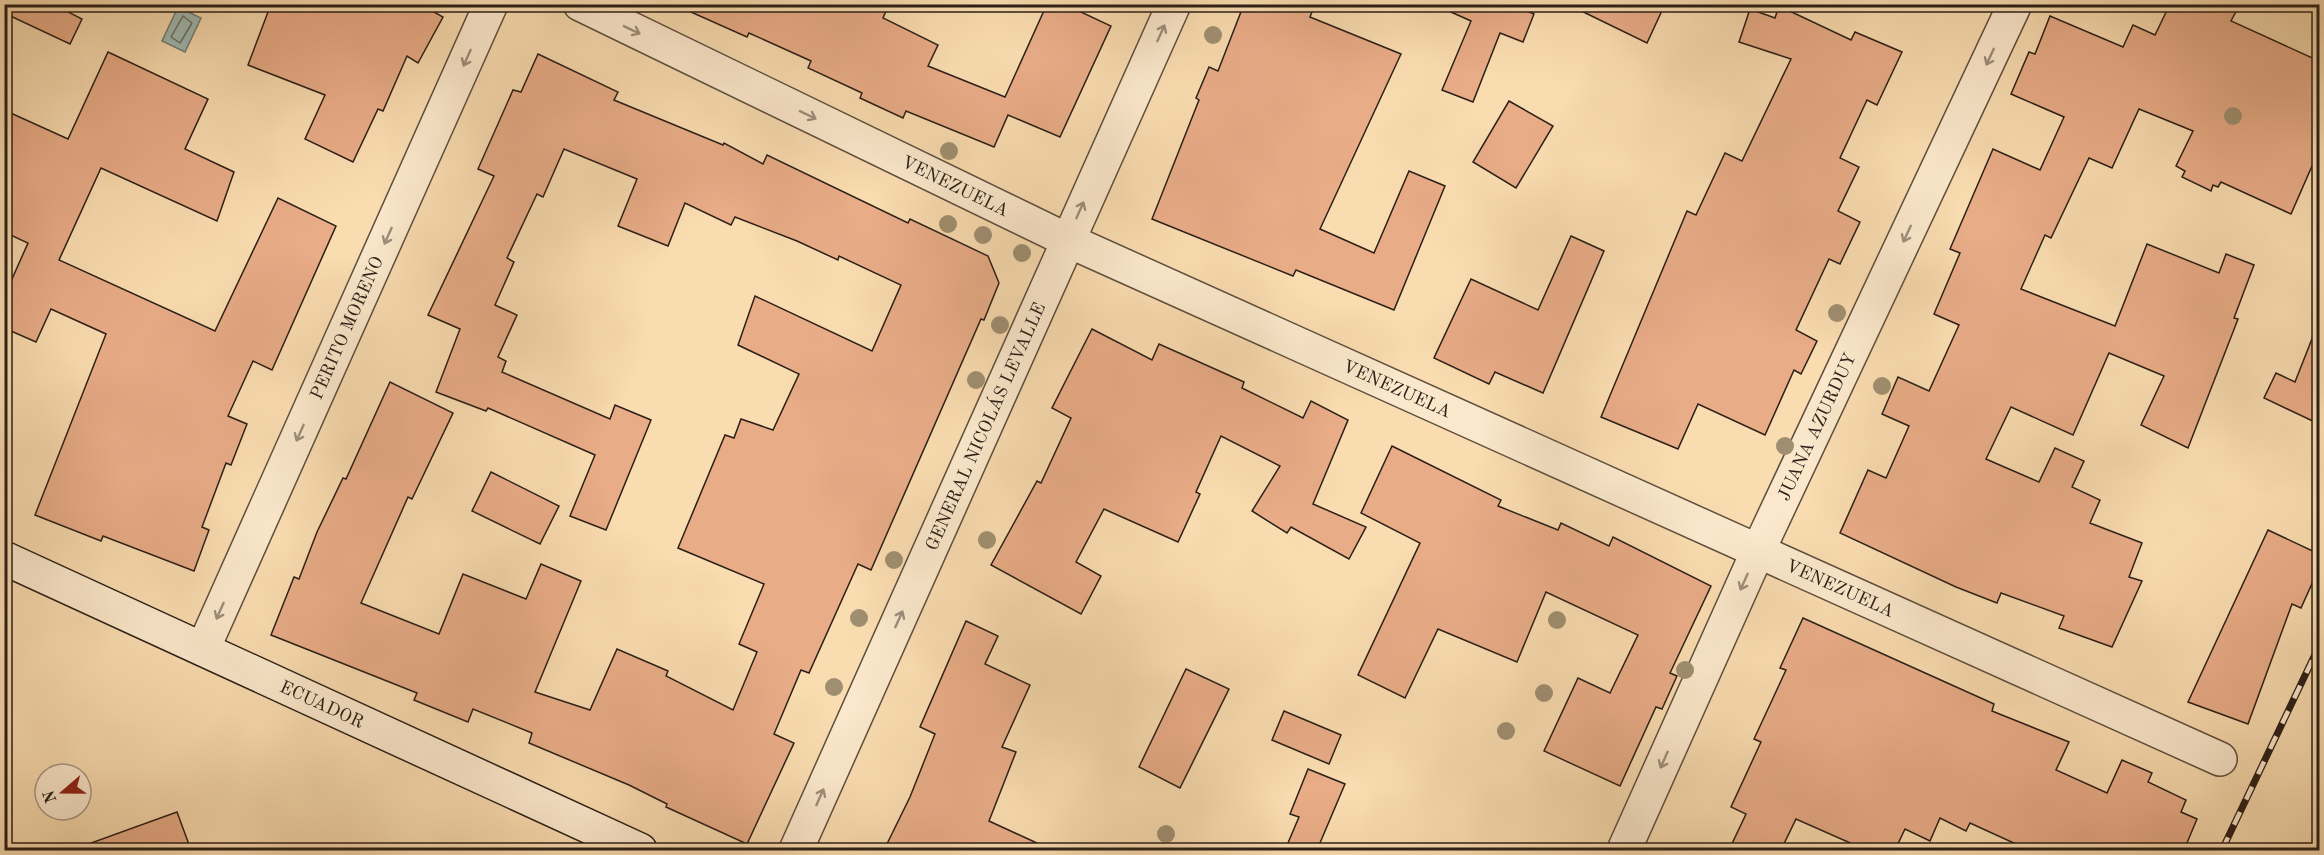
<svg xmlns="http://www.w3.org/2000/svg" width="2324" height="855" viewBox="0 0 2324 855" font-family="'Old Standard TT',serif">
<rect width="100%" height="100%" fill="#f9dcb0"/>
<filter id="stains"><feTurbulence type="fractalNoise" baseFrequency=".00333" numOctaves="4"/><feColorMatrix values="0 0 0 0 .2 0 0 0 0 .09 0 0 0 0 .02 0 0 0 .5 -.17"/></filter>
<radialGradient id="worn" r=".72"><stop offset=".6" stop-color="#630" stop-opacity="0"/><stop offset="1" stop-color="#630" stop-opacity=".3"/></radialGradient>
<!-- water -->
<path fill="#a0bab3" stroke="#717c75" stroke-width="1.5" d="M 178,7 L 201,18 L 185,52 L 162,41 Z"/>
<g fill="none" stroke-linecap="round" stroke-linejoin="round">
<!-- shore -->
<path stroke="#666c65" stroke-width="1.5" d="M 183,16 L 192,23 L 180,43 L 171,37 Z"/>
</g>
<!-- building -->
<g fill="#e8ac87" stroke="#2b1f17" stroke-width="1.5">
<path d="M 4,4 L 53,4 L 82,19 L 70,44 L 4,13 Z"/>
<path d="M 271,4 L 420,4 L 443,17 L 418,63 L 407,56 L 383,111 L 378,109 L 353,162 L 305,139 L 325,95 L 248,65 Z"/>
<path d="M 673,4 L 889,4 L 883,18 L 938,45 L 928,66 L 1005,97 L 1047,4 L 1064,4 L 1111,26 L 1060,137 L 1008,115 L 994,147 L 906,111 L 903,118 L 860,98 L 862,93 L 808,68 L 811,61 L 749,33 L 747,37 Z"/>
<path d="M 1244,4 L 1315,4 L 1310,17 L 1401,54 L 1320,229 L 1374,253 L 1409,171 L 1445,186 L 1394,310 L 1296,270 L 1293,276 L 1152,219 L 1199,100 L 1196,98 L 1209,67 L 1218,71 Z"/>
<path d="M 1433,4 L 1511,4 L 1534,14 L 1523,42 L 1500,33 L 1473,102 L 1442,90 L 1471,21 Z"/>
<path d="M 1567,4 L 1665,4 L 1647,43 Z"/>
<path d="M 2170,4 L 2240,4 L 2231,21 L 2319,61 L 2319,150 L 2291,214 L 2221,182 L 2218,187 L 2213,185 L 2211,191 L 2182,177 L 2185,171 L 2176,166 L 2193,131 L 2139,109 L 2112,168 L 2089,158 L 2051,238 L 2045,235 L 2021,289 L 2115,326 L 2147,244 L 2219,273 L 2226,254 L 2254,265 L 2234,318 L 2238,319 L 2188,448 L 2141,425 L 2164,376 L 2109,353 L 2073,435 L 2011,407 L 1986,459 L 2039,482 L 2055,448 L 2084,461 L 2072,487 L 2100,500 L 2090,523 L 2142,543 L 2129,577 L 2142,581 L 2112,647 L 2059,628 L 2064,616 L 2001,593 L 1997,603 L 1956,587 L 1840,533 L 1868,470 L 1886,478 L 1909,426 L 1882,414 L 1898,377 L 1929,391 L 1959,325 L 1934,314 L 1960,253 L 1950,249 L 1993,149 L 2040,170 L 2064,117 L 2011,94 L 2029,52 L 2035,54 L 2050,16 L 2123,47 L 2133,25 L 2155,35 Z"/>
<path d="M 1779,6 L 1851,40 L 1855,32 L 1902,52 L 1877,105 L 1867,100 L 1840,158 L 1859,167 L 1838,211 L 1860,222 L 1840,264 L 1829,259 L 1796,330 L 1817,341 L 1801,374 L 1794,370 L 1765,435 L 1698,404 L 1678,449 L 1601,417 L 1687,211 L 1696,215 L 1725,153 L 1742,161 L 1791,59 L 1739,42 L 1750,9 L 1775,18 Z"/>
<path d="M 108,52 L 208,99 L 185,149 L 234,172 L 217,221 L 101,168 L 59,260 L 215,331 L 278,198 L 336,226 L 272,370 L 253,361 L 228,416 L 247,424 L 231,465 L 226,463 L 202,527 L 209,530 L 194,571 L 103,536 L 101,541 L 35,515 L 106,334 L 51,309 L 36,342 L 4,328 L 4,297 L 28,243 L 4,232 L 4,110 L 68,139 Z"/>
<path d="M 538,54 L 618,92 L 614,100 L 723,145 L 724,143 L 763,164 L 767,155 L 908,223 L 910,219 L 988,256 L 999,283 L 984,320 L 981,319 L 871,570 L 858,564 L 809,673 L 801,670 L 774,734 L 794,743 L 747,844 L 666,807 L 667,804 L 629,785 L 529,743 L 532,733 L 473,709 L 468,722 L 414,700 L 417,693 L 271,635 L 294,577 L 299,579 L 317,532 L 343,478 L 346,479 L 390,382 L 453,413 L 412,499 L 408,497 L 361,603 L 439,634 L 463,574 L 526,599 L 541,564 L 581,581 L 535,692 L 590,710 L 617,649 L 668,671 L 666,676 L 733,710 L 757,652 L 739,644 L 764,584 L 678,548 L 725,435 L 734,438 L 741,419 L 773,430 L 799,374 L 738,345 L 755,296 L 872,351 L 901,285 L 839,256 L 838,260 L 797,241 L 735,217 L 731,225 L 685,203 L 668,246 L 618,226 L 637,179 L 564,149 L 543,197 L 537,194 L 507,258 L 514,262 L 495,305 L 517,315 L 498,357 L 506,361 L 502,372 L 610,419 L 615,405 L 651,420 L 606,530 L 570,516 L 595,455 L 488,408 L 486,411 L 436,392 L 460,329 L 428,315 L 494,176 L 478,169 L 513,90 L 521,92 Z"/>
<path d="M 1509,101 L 1553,126 L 1516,188 L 1473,162 Z"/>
<path d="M 1571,236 L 1604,251 L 1543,393 L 1495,372 L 1489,384 L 1434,358 L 1471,279 L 1538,310 Z"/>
<path d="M 2317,326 L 2319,326 L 2319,424 L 2264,398 L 2276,373 L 2295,382 Z"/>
<path d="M 1092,329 L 1152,360 L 1159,344 L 1244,382 L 1242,388 L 1303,418 L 1311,401 L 1348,420 L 1313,504 L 1366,527 L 1349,559 L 1291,527 L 1287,533 L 1252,511 L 1280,466 L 1221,436 L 1196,492 L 1200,494 L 1178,542 L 1104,509 L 1076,562 L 1101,576 L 1081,614 L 991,565 L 1037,481 L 1041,483 L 1071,418 L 1052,408 Z"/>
<path d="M 1392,446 L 1501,500 L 1498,506 L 1558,530 L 1561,523 L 1609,546 L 1613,537 L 1711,586 L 1670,673 L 1677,676 L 1662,709 L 1656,707 L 1620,786 L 1544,751 L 1578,678 L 1610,693 L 1638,635 L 1546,592 L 1517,662 L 1438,629 L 1405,698 L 1358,675 L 1420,543 L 1361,513 Z"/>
<path d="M 491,472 L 559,506 L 540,544 L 472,511 Z"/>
<path d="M 2268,530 L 2319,554 L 2319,568 L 2301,608 L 2292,604 L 2248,724 L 2188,702 Z"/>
<path d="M 1803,618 L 1994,704 L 1992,711 L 2069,742 L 2056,770 L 2107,793 L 2122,760 L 2152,773 L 2148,782 L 2186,800 L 2181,812 L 2197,819 L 2184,850 L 2029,850 L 1970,823 L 1966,831 L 1940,818 L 1930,841 L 1905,829 L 1895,850 L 1866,850 L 1796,819 L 1781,850 L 1729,850 L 1746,814 L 1731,807 L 1761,742 L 1754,739 L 1786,670 L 1780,668 Z"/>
<path d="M 966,621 L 998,636 L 985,664 L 1030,685 L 1002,747 L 1016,752 L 989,821 L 1052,850 L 884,850 L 910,797 L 935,734 L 920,727 Z"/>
<path d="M 1186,669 L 1229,689 L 1180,788 L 1139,767 Z"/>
<path d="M 1284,711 L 1341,735 L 1329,764 L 1272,740 Z"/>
<path d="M 1308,769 L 1345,784 L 1317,850 L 1285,850 L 1299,817 L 1290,814 Z"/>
<path d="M 177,812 L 191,850 L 80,850 L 80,847 Z"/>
</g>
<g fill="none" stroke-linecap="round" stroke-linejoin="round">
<!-- street casing -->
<g stroke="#5e4e3d" stroke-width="36">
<g id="street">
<path id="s1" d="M 580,4 L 1067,240 L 2220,759"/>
<path id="s2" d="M 203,649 L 491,4"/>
<path id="s3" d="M 796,850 L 1174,4"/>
<path id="s4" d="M 1624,850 L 1758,551 L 2015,4"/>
</g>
</g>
<!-- secondary casing -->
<g stroke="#2b1f17" stroke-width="36">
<g id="secondary">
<path id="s5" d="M 4,558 L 640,850"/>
</g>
</g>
<!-- street -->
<use href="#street" stroke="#fbe8cc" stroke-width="33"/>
<!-- secondary -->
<use href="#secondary" stroke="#fbe8cc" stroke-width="33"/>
<!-- rail casing -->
<g stroke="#2b1f17" stroke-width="7">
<path id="rail" d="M 2222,850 L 2320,644"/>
</g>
<!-- rail -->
<use href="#rail" stroke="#fbe8cc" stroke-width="4.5" stroke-dasharray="14" stroke-linecap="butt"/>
</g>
<!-- trees -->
<g fill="#9f8f70">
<circle cx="1213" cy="35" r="9"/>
<circle cx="2233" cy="116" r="9"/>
<circle cx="949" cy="151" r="9"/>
<circle cx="948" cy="224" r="9"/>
<circle cx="983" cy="235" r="9"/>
<circle cx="1022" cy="253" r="9"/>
<circle cx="1837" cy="313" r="9"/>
<circle cx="1000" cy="325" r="9"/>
<circle cx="976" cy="380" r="9"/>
<circle cx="1882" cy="386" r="9"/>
<circle cx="1785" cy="446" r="9"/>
<circle cx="987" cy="540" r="9"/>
<circle cx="894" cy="560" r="9"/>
<circle cx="859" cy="618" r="9"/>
<circle cx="1557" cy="620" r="9"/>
<circle cx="1685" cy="670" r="9"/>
<circle cx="834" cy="687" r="9"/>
<circle cx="1544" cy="693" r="9"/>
<circle cx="1506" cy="731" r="9"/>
<circle cx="1166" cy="834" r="9"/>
</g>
<!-- one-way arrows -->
<defs><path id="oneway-shaft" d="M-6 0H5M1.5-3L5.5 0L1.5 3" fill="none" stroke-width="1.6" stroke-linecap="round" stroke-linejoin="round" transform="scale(1.5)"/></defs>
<g stroke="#9d8e7b">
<use href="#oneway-shaft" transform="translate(632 30) rotate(26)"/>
<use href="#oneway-shaft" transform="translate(1161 33) rotate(-66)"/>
<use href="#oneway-shaft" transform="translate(1990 57) rotate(115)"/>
<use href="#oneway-shaft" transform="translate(467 58) rotate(114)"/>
<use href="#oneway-shaft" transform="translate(808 115) rotate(26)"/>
<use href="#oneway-shaft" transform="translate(1080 210) rotate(-66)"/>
<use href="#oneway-shaft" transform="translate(1907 234) rotate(115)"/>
<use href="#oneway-shaft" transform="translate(388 236) rotate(114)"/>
<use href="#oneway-shaft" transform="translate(300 433) rotate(114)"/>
<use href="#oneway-shaft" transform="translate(1744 582) rotate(114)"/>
<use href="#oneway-shaft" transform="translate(220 611) rotate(114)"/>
<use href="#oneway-shaft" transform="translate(899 619) rotate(-66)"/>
<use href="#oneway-shaft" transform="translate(1664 760) rotate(114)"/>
<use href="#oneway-shaft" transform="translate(820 797) rotate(-66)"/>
</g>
<g text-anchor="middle" stroke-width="5" stroke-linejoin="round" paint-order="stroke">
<!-- street labels -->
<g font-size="18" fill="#2b1f17" stroke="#fbe8cc">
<text dy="6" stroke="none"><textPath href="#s1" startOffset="417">VENEZUELA</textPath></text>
<text dy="6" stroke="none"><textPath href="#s2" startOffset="352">PERITO MORENO</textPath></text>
<text dy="6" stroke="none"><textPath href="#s1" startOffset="903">VENEZUELA</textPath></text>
<text dy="6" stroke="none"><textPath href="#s4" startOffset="465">JUANA AZURDUY</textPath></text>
<text dy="6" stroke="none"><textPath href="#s3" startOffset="464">GENERAL NICOLÁS LEVALLE</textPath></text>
<text dy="6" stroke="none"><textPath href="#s1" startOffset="1389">VENEZUELA</textPath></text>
<text dy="6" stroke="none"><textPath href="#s5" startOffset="350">ECUADOR</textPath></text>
</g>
</g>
<!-- margin -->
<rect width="2324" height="855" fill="none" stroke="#f9dcb0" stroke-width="24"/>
<rect x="6" y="6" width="2312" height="843" fill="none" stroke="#2b1f17" stroke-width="3"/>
<rect x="12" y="12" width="2300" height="831" fill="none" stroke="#2b1f17" stroke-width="1.5"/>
<!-- north arrow -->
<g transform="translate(63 792) rotate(250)"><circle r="28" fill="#fbe8cc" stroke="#a89884" stroke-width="1.5"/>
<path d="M0-4.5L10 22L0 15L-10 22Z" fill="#8f2418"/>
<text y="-9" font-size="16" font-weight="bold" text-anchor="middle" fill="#2b1f17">N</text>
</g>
<rect width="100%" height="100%" filter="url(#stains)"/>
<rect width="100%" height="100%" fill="url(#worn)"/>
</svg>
